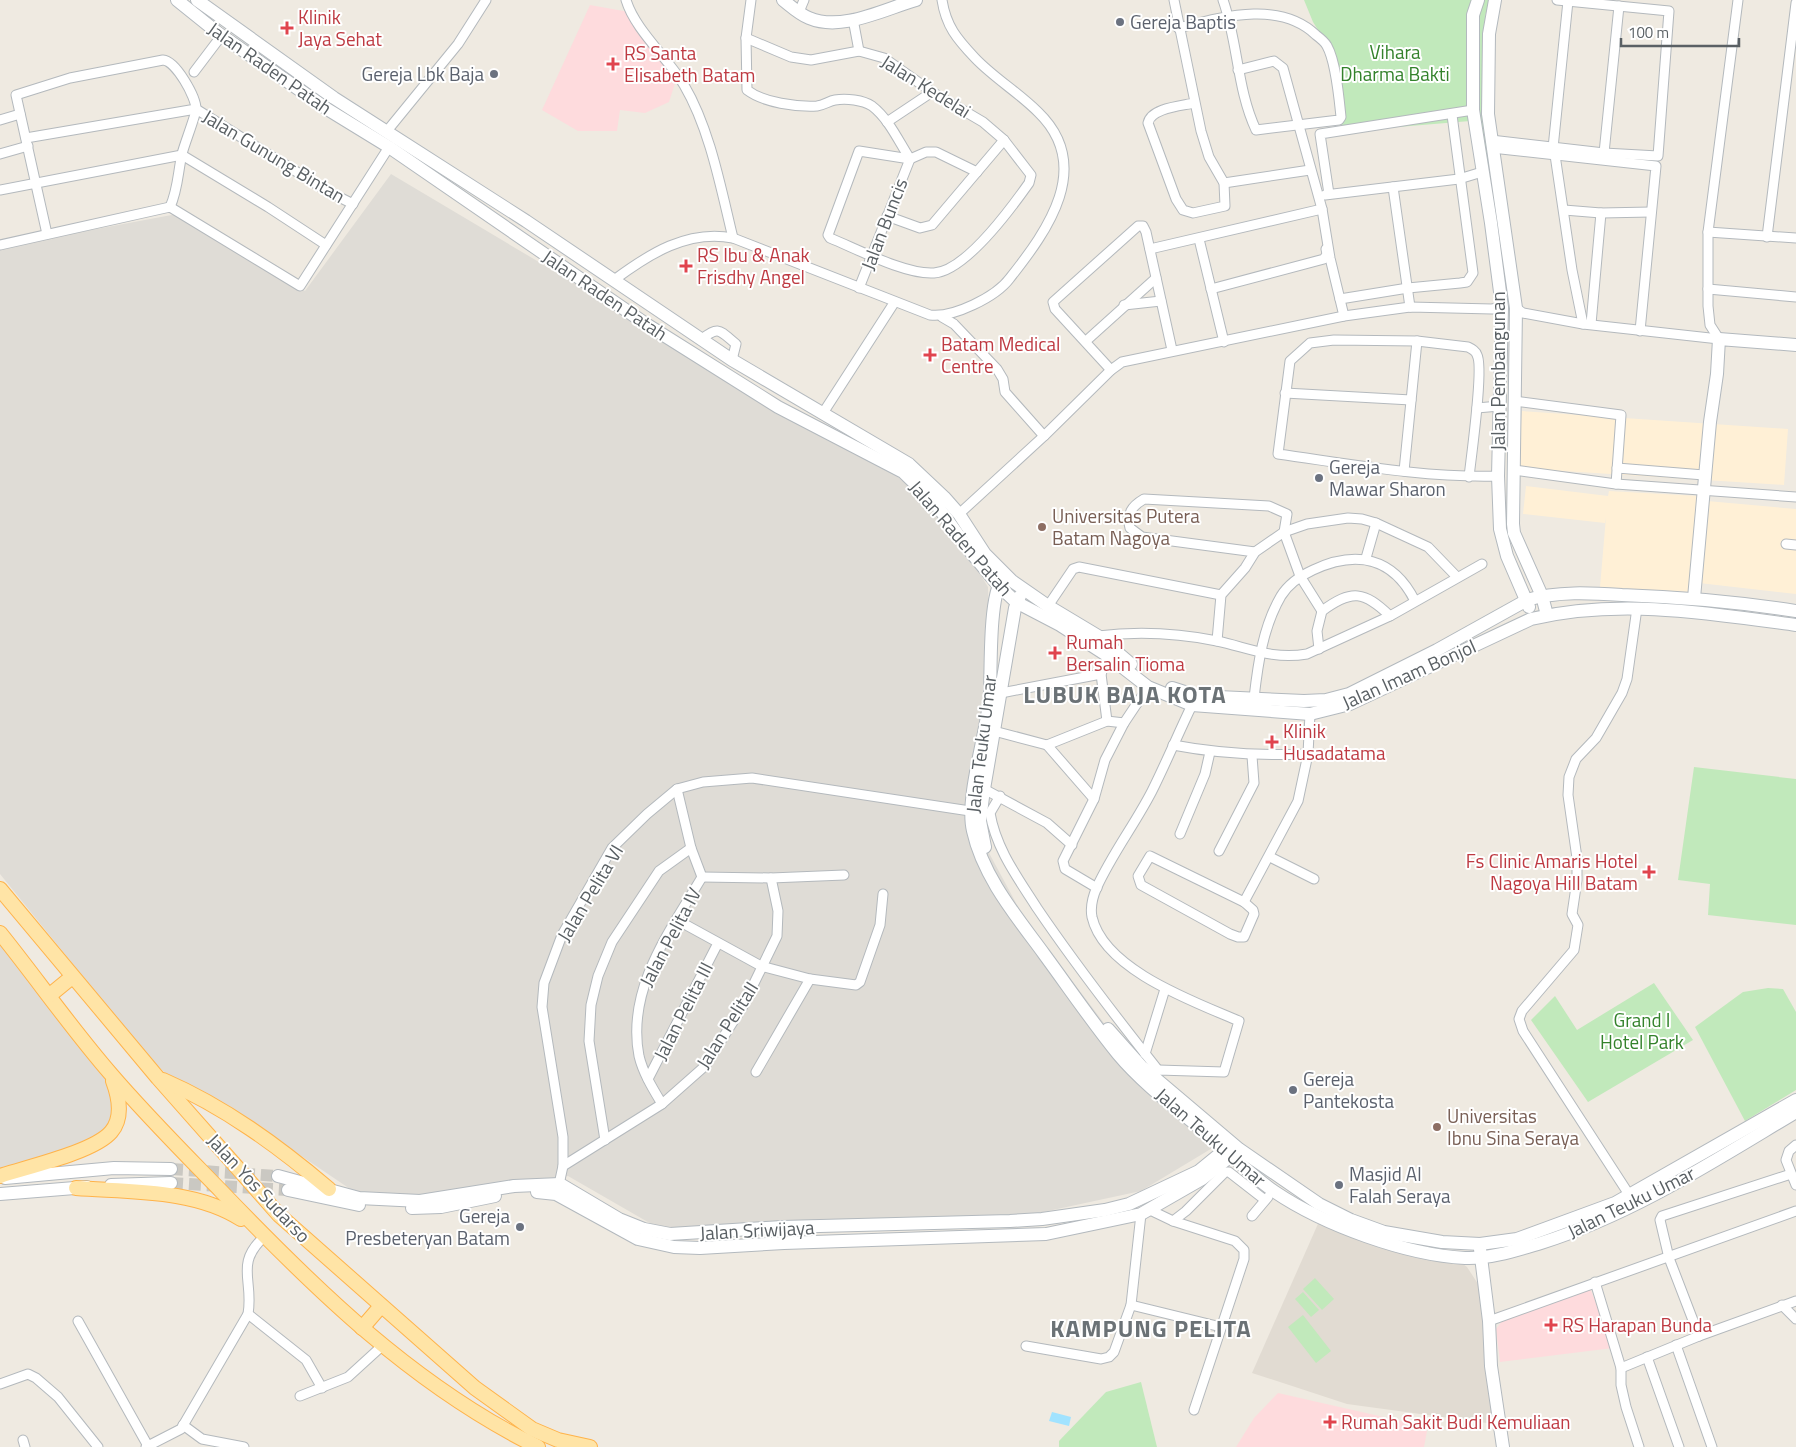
<svg xmlns="http://www.w3.org/2000/svg" width="1796" height="1447" viewBox="0 0 1796 1447" font-family="'Titillium Web',sans-serif">
<rect width="100%" height="100%" fill="#efeae1"/>
<!-- commercial -->
<g fill="#fff0d6">
<path d="M 1522,411 L 1788,429 L 1784,485 L 1518,468 Z"/>
<path d="M 1526,486 L 1608,496 L 1609,491 L 1698,496 L 1691,592 L 1600,587 L 1606,517 L 1605,523 L 1523,514 Z"/>
<path d="M 1707,501 L 1796,509 L 1796,594 L 1699,583 Z"/>
</g>
<!-- industrial -->
<g fill="#dfdcd6">
<path d="M 391,174 L 890,471 L 941,511 L 988,587 L 990,710 L 968,814 L 1023,916 L 1113,1035 L 1219,1144 L 1141,1191 L 1034,1214 L 660,1229 L 568,1176 L 427,1194 L 359,1195 L 260,1128 L 192,1101 L 140,1047 L 0,874 L 0,247 L 177,214 L 305,291 Z"/>
<path d="M 0,935 L 109,1072 L 118,1097 L 106,1136 L 0,1175 Z"/>
</g>
<!-- education -->
<path fill="#e1dbd2" d="M 1321,1217 L 1452,1256 L 1467,1267 L 1480,1287 L 1494,1424 L 1347,1404 L 1252,1373 Z"/>
<!-- medical -->
<g fill="#fedbdd">
<path d="M 590,5 L 629,12 L 650,49 L 676,80 L 669,102 L 645,113 L 620,110 L 617,131 L 578,131 L 542,110 Z"/>
<path d="M 1590,1288 L 1613,1348 L 1500,1362 L 1496,1329 L 1502,1321 Z"/>
<path d="M 1278,1393 L 1423,1426 L 1427,1431 L 1424,1447 L 1236,1447 L 1254,1418 Z"/>
</g>
<!-- green -->
<g fill="#c1e9bb">
<path d="M 1304,0 L 1477,0 L 1470,121 L 1350,131 L 1338,122 L 1328,46 L 1313,22 Z"/>
<path d="M 1483,0 L 1490,0 L 1485,16 L 1484,102 L 1498,222 L 1496,222 L 1478,102 L 1479,14 Z"/>
<path d="M 1497,233 L 1508,306 L 1504,509 L 1508,541 L 1527,589 L 1505,542 L 1501,509 L 1505,325 Z"/>
<path d="M 1694,767 L 1796,779 L 1796,925 L 1708,915 L 1710,884 L 1678,880 Z"/>
<path d="M 1654,983 L 1693,1040 L 1588,1102 L 1531,1020 L 1555,996 L 1577,1030 Z"/>
<path d="M 1768,988 L 1783,989 L 1796,1012 L 1796,1090 L 1745,1121 L 1695,1027 L 1743,992 Z"/>
<path d="M 1315,1278 L 1334,1299 L 1322,1310 L 1303,1289 Z"/>
<path d="M 1303,1292 L 1319,1310 L 1311,1317 L 1295,1299 Z"/>
<path d="M 1303,1315 L 1331,1351 L 1316,1363 L 1288,1327 Z"/>
<path d="M 1141,1382 L 1157,1447 L 1059,1447 L 1059,1441 L 1106,1392 Z"/>
</g>
<!-- water -->
<path fill="#a1e3ff" d="M 1052,1412 L 1071,1417 L 1069,1426 L 1049,1421 Z"/>
<g fill="none" stroke-linecap="round" stroke-linejoin="round">
<!-- secondary-tunnel -->
<g stroke="#cac8c2" stroke-width="12" stroke-dasharray="12 6" stroke-linecap="butt">
<path d="M 171,1169 L 278,1176"/>
<path d="M 171,1183 L 288,1190"/>
</g>
<!-- street casing -->
<g stroke="#b4b9bd" stroke-width="11">
<g id="street">
<path d="M 626,0 C 635,30 668,58 684,85 C 710,129 721,189 733,238"/>
<path d="M 751,0 L 746,38 L 747,90 C 764,103 797,107 817,106 C 824,105 829,101 835,100 C 846,98 863,100 872,106 C 889,119 899,142 910,159 L 859,288"/>
<path d="M 1174,0 L 1201,131 L 1209,157 L 1224,183 L 1225,206 L 1193,213 L 1183,210 L 1176,199 L 1148,123 C 1151,108 1181,106 1194,103"/>
<path d="M 799,12 L 804,0"/>
<path d="M 853,19 L 859,51"/>
<path d="M 1178,28 C 1222,17 1280,0 1316,35 C 1320,38 1325,42 1327,46 C 1336,62 1339,98 1341,117 L 1339,120 L 1256,130 C 1237,90 1238,42 1223,0"/>
<path d="M 746,38 L 791,57 L 811,60 L 859,51 L 884,58 L 932,92 L 983,122 L 1004,140 L 1031,175 L 1029,183 C 1012,207 966,271 934,273 C 906,275 857,249 830,238 L 828,235 L 859,151 L 910,159 L 926,152 L 936,152 L 977,172"/>
<path d="M 1238,70 L 1274,61 L 1283,68 L 1322,209 L 1330,258 L 1344,316"/>
<path d="M 194,72 L 222,35"/>
<path d="M 0,120 L 20,114"/>
<path d="M 887,122 L 932,92"/>
<path d="M 387,131 L 458,44 L 486,0"/>
<path d="M 26,138 L 196,109 L 329,192 L 353,204"/>
<path d="M 1491,140 L 1604,153 L 1658,156 L 1669,11 L 1557,0"/>
<path d="M 1492,148 L 1656,166 L 1640,331"/>
<path d="M 1553,148 L 1568,1"/>
<path d="M 1604,153 L 1619,6"/>
<path d="M 0,154 L 28,146"/>
<path d="M 1555,155 L 1572,270 L 1583,324"/>
<path d="M 1224,183 L 1310,170"/>
<path d="M 1393,187 L 1410,307"/>
<path d="M 0,190 L 182,155 L 268,207 L 326,245"/>
<path d="M 1329,194 L 1320,134 L 1473,110"/>
<path d="M 1325,195 L 1459,179 L 1482,172"/>
<path d="M 1564,210 L 1601,213 L 1651,212"/>
<path d="M 887,216 L 920,228 L 932,225 L 1004,140"/>
<path d="M 1708,232 L 1796,238"/>
<path d="M 47,234 L 16,95 L 70,78 L 163,60 C 176,61 196,97 196,109 C 196,115 184,145 182,154 C 178,171 178,190 170,207"/>
<path d="M 1767,237 L 1796,3"/>
<path d="M 1199,239 L 1224,342"/>
<path d="M 0,245 L 170,207 L 300,286 L 389,147"/>
<path d="M 1150,249 L 1322,209"/>
<path d="M 614,280 C 649,254 688,229 733,238 L 930,315 C 953,318 996,297 1010,278 C 1048,230 1094,166 1038,112 C 1018,92 994,78 975,58 C 957,39 946,26 942,0"/>
<path d="M 1211,289 L 1324,259 L 1327,254 L 1326,249"/>
<path d="M 1708,289 L 1796,297"/>
<path d="M 1340,299 L 1408,288 L 1460,283 L 1467,282 L 1473,273 L 1452,115"/>
<path d="M 1124,305 L 1161,301"/>
<path d="M 1516,308 L 1523,313 L 1583,324 L 1719,339"/>
<path d="M 942,317 L 954,324 L 997,369 L 1003,379 L 1005,392 L 1044,436"/>
<path d="M 1591,324 L 1601,213"/>
<path d="M 702,339 C 719,325 720,331 736,344 L 732,360"/>
<path d="M 1719,339 L 1710,325 L 1708,306 L 1708,232 L 1738,0"/>
<path d="M 1086,341 L 1156,278"/>
<path d="M 1111,370 L 1055,309 L 1053,302 L 1138,226 L 1143,226 L 1146,232 L 1172,350"/>
<path d="M 1285,393 L 1411,400"/>
<path d="M 1514,401 L 1621,415 L 1616,484"/>
<path d="M 1477,408 L 1499,406"/>
<path d="M 823,413 L 894,303"/>
<path d="M 1617,468 L 1704,475"/>
<path d="M 1514,470 L 1616,484 L 1796,497"/>
<path d="M 1404,471 L 1417,341"/>
<path d="M 1469,477 C 1471,458 1484,367 1477,355 C 1476,351 1472,349 1468,347 L 1417,341 L 1334,340 L 1310,343 L 1290,361 L 1278,454 C 1350,464 1424,478 1498,476"/>
<path d="M 959,514 L 1044,436 L 1111,370 L 1122,362 L 1344,316 L 1410,307 L 1492,309 L 1502,307"/>
<path d="M 1786,544 L 1796,545"/>
<path d="M 1255,552 L 1142,537 L 1130,528 C 1126,514 1132,506 1144,499 L 1269,506 L 1287,514 L 1284,532 L 1300,576 L 1322,611"/>
<path d="M 1366,558 L 1376,523"/>
<path d="M 1048,606 L 1073,569 L 1079,567 L 1221,595"/>
<path d="M 1098,636 C 1138,631 1177,633 1217,641 C 1249,648 1273,660 1307,654 L 1390,616 L 1482,564"/>
<path d="M 1217,641 L 1221,595 L 1245,568 L 1255,552 L 1284,532 L 1307,524 L 1348,518 L 1362,519 L 1376,523 L 1428,547 L 1457,577"/>
<path d="M 1319,649 L 1317,631 L 1322,611 C 1352,589 1364,591 1390,616"/>
<path d="M 1001,693 L 1101,674"/>
<path d="M 1254,698 C 1258,663 1263,627 1281,596 C 1289,583 1300,576 1313,570 C 1356,550 1393,557 1415,601"/>
<path d="M 1107,721 L 1101,674 L 1108,656"/>
<path d="M 994,731 L 1047,745 L 1107,721 L 1124,723"/>
<path d="M 1047,745 L 1094,799"/>
<path d="M 1173,745 C 1220,754 1260,756 1308,754"/>
<path d="M 677,789 L 691,848 L 702,877"/>
<path d="M 984,789 L 1047,823 L 1072,845"/>
<path d="M 1000,796 L 990,813 C 996,849 1018,878 1037,908 C 1075,964 1116,1017 1158,1070"/>
<path d="M 1180,834 L 1205,774 L 1210,752"/>
<path d="M 1219,851 L 1254,783 L 1252,756"/>
<path d="M 1150,856 L 1244,902 L 1253,910 L 1254,914 L 1244,937 L 1238,937 L 1230,934 L 1141,885 L 1138,876 Z"/>
<path d="M 1270,857 L 1314,879"/>
<path d="M 702,877 L 771,878 L 844,875"/>
<path d="M 1097,888 L 1065,869 L 1063,861 L 1094,799 L 1105,760 L 1124,723 L 1148,687"/>
<path d="M 1244,902 L 1298,801 L 1308,754 L 1310,714"/>
<path d="M 677,920 L 761,966 L 810,979 L 856,985 L 860,982 L 880,925 L 883,894"/>
<path d="M 1145,1054 L 1165,989"/>
<path d="M 756,1072 L 810,979"/>
<path d="M 1152,1073 L 1158,1070 L 1224,1072 L 1239,1021 C 1195,1002 1104,970 1092,917 C 1090,907 1093,896 1097,887 C 1112,854 1135,824 1152,791 C 1166,763 1178,734 1192,705"/>
<path d="M 648,1079 L 718,943"/>
<path d="M 662,1104 C 653,1089 643,1073 639,1056 C 626,989 670,931 702,877"/>
<path d="M 605,1140 L 589,1041 L 591,1005 L 598,976 L 612,942 L 659,871 L 691,848"/>
<path d="M 1796,1145 L 1789,1151 L 1786,1160 L 1796,1185"/>
<path d="M 563,1166 L 662,1104 L 705,1066 L 743,1006 L 777,936 L 778,911 L 771,878"/>
<path d="M 558,1189 L 563,1166 L 563,1137 L 542,1007 L 544,983 L 562,935 L 612,848 L 647,814 L 677,789 L 703,782 L 752,778 L 970,811"/>
<path d="M 1630,1196 L 1523,1031 L 1519,1019 L 1522,1011 L 1574,950 L 1578,925 L 1572,914 L 1577,880 L 1577,858 L 1568,795 L 1569,777 L 1576,759 L 1596,738 L 1622,693 L 1627,679 L 1637,608"/>
<path d="M 1150,1210 L 1173,1221 L 1235,1241 L 1244,1250 L 1244,1259 L 1194,1410"/>
<path d="M 1252,1216 L 1268,1197"/>
<path d="M 1173,1221 L 1186,1211 L 1225,1172 L 1229,1172 L 1265,1200"/>
<path d="M 1595,1282 L 1621,1368 L 1621,1385 L 1626,1407 L 1639,1447"/>
<path d="M 1131,1305 L 1221,1327"/>
<path d="M 1782,1305 L 1796,1319"/>
<path d="M 248,1314 L 306,1360 L 322,1388"/>
<path d="M 78,1321 L 148,1446"/>
<path d="M 1489,1321 L 1796,1211"/>
<path d="M 1699,1336 L 1669,1258 L 1660,1220 L 1662,1216 L 1791,1174"/>
<path d="M 1676,1345 L 1712,1447"/>
<path d="M 1026,1346 L 1101,1359 L 1109,1357 L 1114,1352 L 1131,1305 L 1141,1214"/>
<path d="M 1647,1357 L 1679,1447"/>
<path d="M 1621,1368 L 1699,1336 L 1796,1301"/>
<path d="M 0,1384 L 28,1374 L 36,1378 L 58,1397 L 98,1447"/>
<path d="M 300,1396 L 348,1377 L 382,1346"/>
<path d="M 183,1425 L 202,1439 L 244,1447"/>
<path d="M 23,1440 L 25,1447"/>
<path d="M 146,1447 L 181,1429 L 248,1314 C 254,1280 234,1264 265,1236"/>
</g>
</g>
<!-- secondary casing -->
<g stroke="#b3b9be" stroke-width="14">
<g id="secondary">
<path d="M 177,0 L 218,33 L 327,109 L 389,147 L 646,324 L 778,407 L 903,472 L 936,504 L 969,550 L 998,585 L 1016,602 L 1060,625 L 1108,656 L 1148,687 L 1192,705 L 1310,714 L 1350,704 L 1531,619 C 1618,598 1709,613 1796,625"/>
<path d="M 197,0 L 334,98 L 526,221 L 732,360 L 909,464 L 944,497 L 959,514 L 985,554 L 1012,581 L 1048,606 L 1098,636 L 1131,664"/>
<path d="M 783,0 C 792,7 799,14 809,18 C 842,32 884,9 916,0"/>
<path d="M 1478,0 L 1473,15 L 1473,110 L 1491,223 L 1502,307 L 1498,476 L 1500,529 L 1507,556 L 1529,607"/>
<path d="M 1495,0 L 1489,34 L 1488,114 L 1516,308 L 1513,524 L 1514,533 L 1542,596 L 1547,615"/>
<path d="M 1002,580 C 989,596 991,671 990,695 C 987,734 965,797 973,831 C 983,877 1017,917 1044,954 C 1069,988 1092,1022 1118,1054 C 1143,1084 1176,1108 1206,1133 C 1229,1152 1250,1175 1275,1192 C 1324,1225 1406,1255 1465,1258 C 1490,1259 1517,1250 1541,1243 C 1633,1214 1714,1161 1796,1112"/>
<path d="M 1694,598 L 1710,422 L 1717,374 L 1719,339 L 1796,345"/>
<path d="M 1172,688 L 1197,696 L 1304,701 L 1326,700 L 1349,694 L 1437,650 L 1527,600 C 1557,591 1591,593 1622,595 C 1680,597 1738,602 1796,611"/>
<path d="M 985,847 L 980,821 L 984,789 L 1015,608 L 1020,596"/>
<path d="M 1108,1029 L 1141,1066 L 1239,1149 L 1319,1204 L 1351,1220 L 1384,1232 L 1442,1242 L 1480,1244 L 1517,1239 L 1615,1203 L 1796,1100"/>
<path d="M 278,1176 L 359,1198 L 420,1201 L 514,1186 L 560,1184 L 619,1219 L 644,1229 L 670,1234 L 782,1227 L 1010,1221 L 1042,1219 L 1105,1210 L 1129,1204 L 1199,1171 L 1232,1144"/>
<path d="M 5,1178 L 114,1168 L 171,1169"/>
<path d="M 111,1185 L 171,1183"/>
<path d="M 288,1190 L 359,1205"/>
<path d="M 537,1192 L 556,1194 L 638,1239 L 674,1247 L 700,1248 L 784,1243 L 1046,1234 L 1141,1214 L 1202,1179 L 1237,1151"/>
<path d="M 0,1194 L 87,1187"/>
<path d="M 412,1208 L 441,1207 L 495,1196"/>
<path d="M 1480,1249 L 1489,1321 L 1491,1366 L 1503,1447"/>
</g>
</g>
<!-- primary casing -->
<g stroke="#ffb34a" stroke-width="16">
<g id="primary">
<path d="M 0,889 L 158,1078 L 279,1215 L 475,1388 L 532,1429 L 558,1440 L 590,1447"/>
<path d="M 0,933 C 37,979 71,1028 110,1073 C 145,1114 184,1153 221,1191 C 316,1290 414,1386 538,1447"/>
<path d="M 50,995 L 72,977"/>
<path d="M 163,1080 C 225,1107 278,1146 329,1189"/>
<path d="M 0,1176 C 27,1167 94,1152 111,1132 C 123,1118 119,1097 113,1081"/>
<path d="M 76,1188 C 130,1192 194,1189 241,1219"/>
<path d="M 362,1328 L 381,1306"/>
</g>
</g>
<!-- street -->
<use href="#street" stroke="#fff" stroke-width="9"/>
<!-- secondary -->
<use href="#secondary" stroke="#fff" stroke-width="12"/>
<!-- primary -->
<use href="#primary" stroke="#ffe4a6" stroke-width="14"/>
</g>
<!-- markers -->
<g fill="#6b7280" stroke="#fff" stroke-width="2">
<circle cx="1120" cy="22" r="5"/>
<circle cx="494" cy="74" r="5"/>
<circle cx="1319" cy="478" r="5"/>
<circle cx="1293" cy="1090" r="5"/>
<circle cx="1339" cy="1185" r="5"/>
<circle cx="520" cy="1227" r="5"/>
</g>
<g fill="#e0444e" stroke="#fff" stroke-width="2">
<path d="M284.5 20.5h5v5h5v5h-5v5h-5v-5h-5v-5h5z"/>
<path d="M610.5 56.5h5v5h5v5h-5v5h-5v-5h-5v-5h5z"/>
<path d="M683.5 258.5h5v5h5v5h-5v5h-5v-5h-5v-5h5z"/>
<path d="M927.5 347.5h5v5h5v5h-5v5h-5v-5h-5v-5h5z"/>
<path d="M1052.5 645.5h5v5h5v5h-5v5h-5v-5h-5v-5h5z"/>
<path d="M1269.5 734.5h5v5h5v5h-5v5h-5v-5h-5v-5h5z"/>
<path d="M1646.5 864.5h5v5h5v5h-5v5h-5v-5h-5v-5h5z"/>
<path d="M1548.5 1317.5h5v5h5v5h-5v5h-5v-5h-5v-5h5z"/>
<path d="M1327.5 1414.5h5v5h5v5h-5v5h-5v-5h-5v-5h5z"/>
</g>
<g fill="#8d6e63" stroke="#fff" stroke-width="2">
<circle cx="1042" cy="527" r="5"/>
<circle cx="1437" cy="1127" r="5"/>
</g>
<g text-anchor="middle" stroke-width="4" stroke-linejoin="round" paint-order="stroke">
<!-- health labels -->
<g font-size="19" fill="#be3a42" stroke="#fff" text-anchor="start">
<text x="298" y="24">Klinik<tspan x="298" dy="22">Jaya Sehat</tspan></text>
<text x="624" y="60">RS Santa<tspan x="624" dy="22">Elisabeth Batam</tspan></text>
<text x="697" y="262">RS Ibu &amp; Anak<tspan x="697" dy="22">Frisdhy Angel</tspan></text>
<text x="941" y="351">Batam Medical<tspan x="941" dy="22">Centre</tspan></text>
<text x="1066" y="649">Rumah<tspan x="1066" dy="22">Bersalin Tioma</tspan></text>
<text x="1283" y="738">Klinik<tspan x="1283" dy="22">Husadatama</tspan></text>
<text x="1638" y="868" text-anchor="end">Fs Clinic Amaris Hotel<tspan x="1638" dy="22">Nagoya Hill Batam</tspan></text>
<text x="1562" y="1332">RS Harapan Bunda</text>
<text x="1341" y="1429">Rumah Sakit Budi Kemuliaan</text>
</g>
<!-- worship labels -->
<g font-size="19" fill="#5b616d" stroke="#fff" text-anchor="start">
<text x="1130" y="29">Gereja Baptis</text>
<text x="484" y="81" text-anchor="end">Gereja Lbk Baja</text>
<text x="1329" y="474">Gereja<tspan x="1329" dy="22">Mawar Sharon</tspan></text>
<text x="1303" y="1086">Gereja<tspan x="1303" dy="22">Pantekosta</tspan></text>
<text x="1349" y="1181">Masjid Al<tspan x="1349" dy="22">Falah Seraya</tspan></text>
<text x="510" y="1223" text-anchor="end">Gereja<tspan x="510" dy="22">Presbeteryan Batam</tspan></text>
</g>
<!-- park labels -->
<g font-size="19" fill="#33822b" stroke="#fff">
<text x="1395" y="59">Vihara<tspan x="1395" dy="22">Dharma Bakti</tspan></text>
<text x="1642" y="1027">Grand I<tspan x="1642" dy="22">Hotel Park</tspan></text>
</g>
<!-- street labels -->
<g font-size="19" fill="#5a6064" stroke="#fff">
<text transform="translate(270 68) rotate(35)" y="7">Jalan Raden Patah</text>
<text transform="translate(926 86) rotate(32)" y="7">Jalan Kedelai</text>
<text transform="translate(274 156) rotate(31)" y="7">Jalan Gunung Bintan</text>
<text transform="translate(884 224) rotate(-69)" y="7">Jalan Buncis</text>
<text transform="translate(605 295) rotate(34)" y="7">Jalan Raden Patah</text>
<text transform="translate(1498 371) rotate(-90)" y="7">Jalan Pembangunan</text>
<text transform="translate(961 538) rotate(49)" y="7">Jalan Raden Patah</text>
<text transform="translate(1409 674) rotate(-24)" y="7">Jalan Imam Bonjol</text>
<text transform="translate(981 744) rotate(-83)" y="7">Jalan Teuku Umar</text>
<text transform="translate(590 893) rotate(-59)" y="7">Jalan Pelita VI</text>
<text transform="translate(670 937) rotate(-62)" y="7">Jalan Pelita IV</text>
<text transform="translate(683 1011) rotate(-63)" y="7">Jalan Pelita III</text>
<text transform="translate(727 1025) rotate(-58)" y="7">Jalan PelitaII</text>
<text transform="translate(1211 1137) rotate(41)" y="7">Jalan Teuku Umar</text>
<text transform="translate(259 1188) rotate(47)" y="7">Jalan Yos Sudarso</text>
<text transform="translate(1631 1202) rotate(-26)" y="7">Jalan Teuku Umar</text>
<text transform="translate(757 1230) rotate(-3)" y="7">Jalan Sriwijaya</text>
</g>
<!-- education labels -->
<g font-size="19" fill="#785e54" stroke="#fff" text-anchor="start">
<text x="1052" y="523">Universitas Putera<tspan x="1052" dy="22">Batam Nagoya</tspan></text>
<text x="1447" y="1123">Universitas<tspan x="1447" dy="22">Ibnu Sina Seraya</tspan></text>
</g>
<!-- district labels -->
<g font-size="24" font-weight="bold" letter-spacing="1" fill="#6b7276" stroke="#fff">
<text x="1125" y="703">LUBUK BAJA KOTA</text>
<text x="1151" y="1337">KAMPUNG PELITA</text>
</g>
</g>
<!-- scale -->
<path d="M1621 38v8h118v-8" fill="none" stroke="#5a6064" stroke-width="2.5"/>
<text x="1628" y="38" font-size="15" fill="#5a6064" stroke="#ffffff" stroke-width="4" paint-order="stroke">100 m</text>
</svg>
